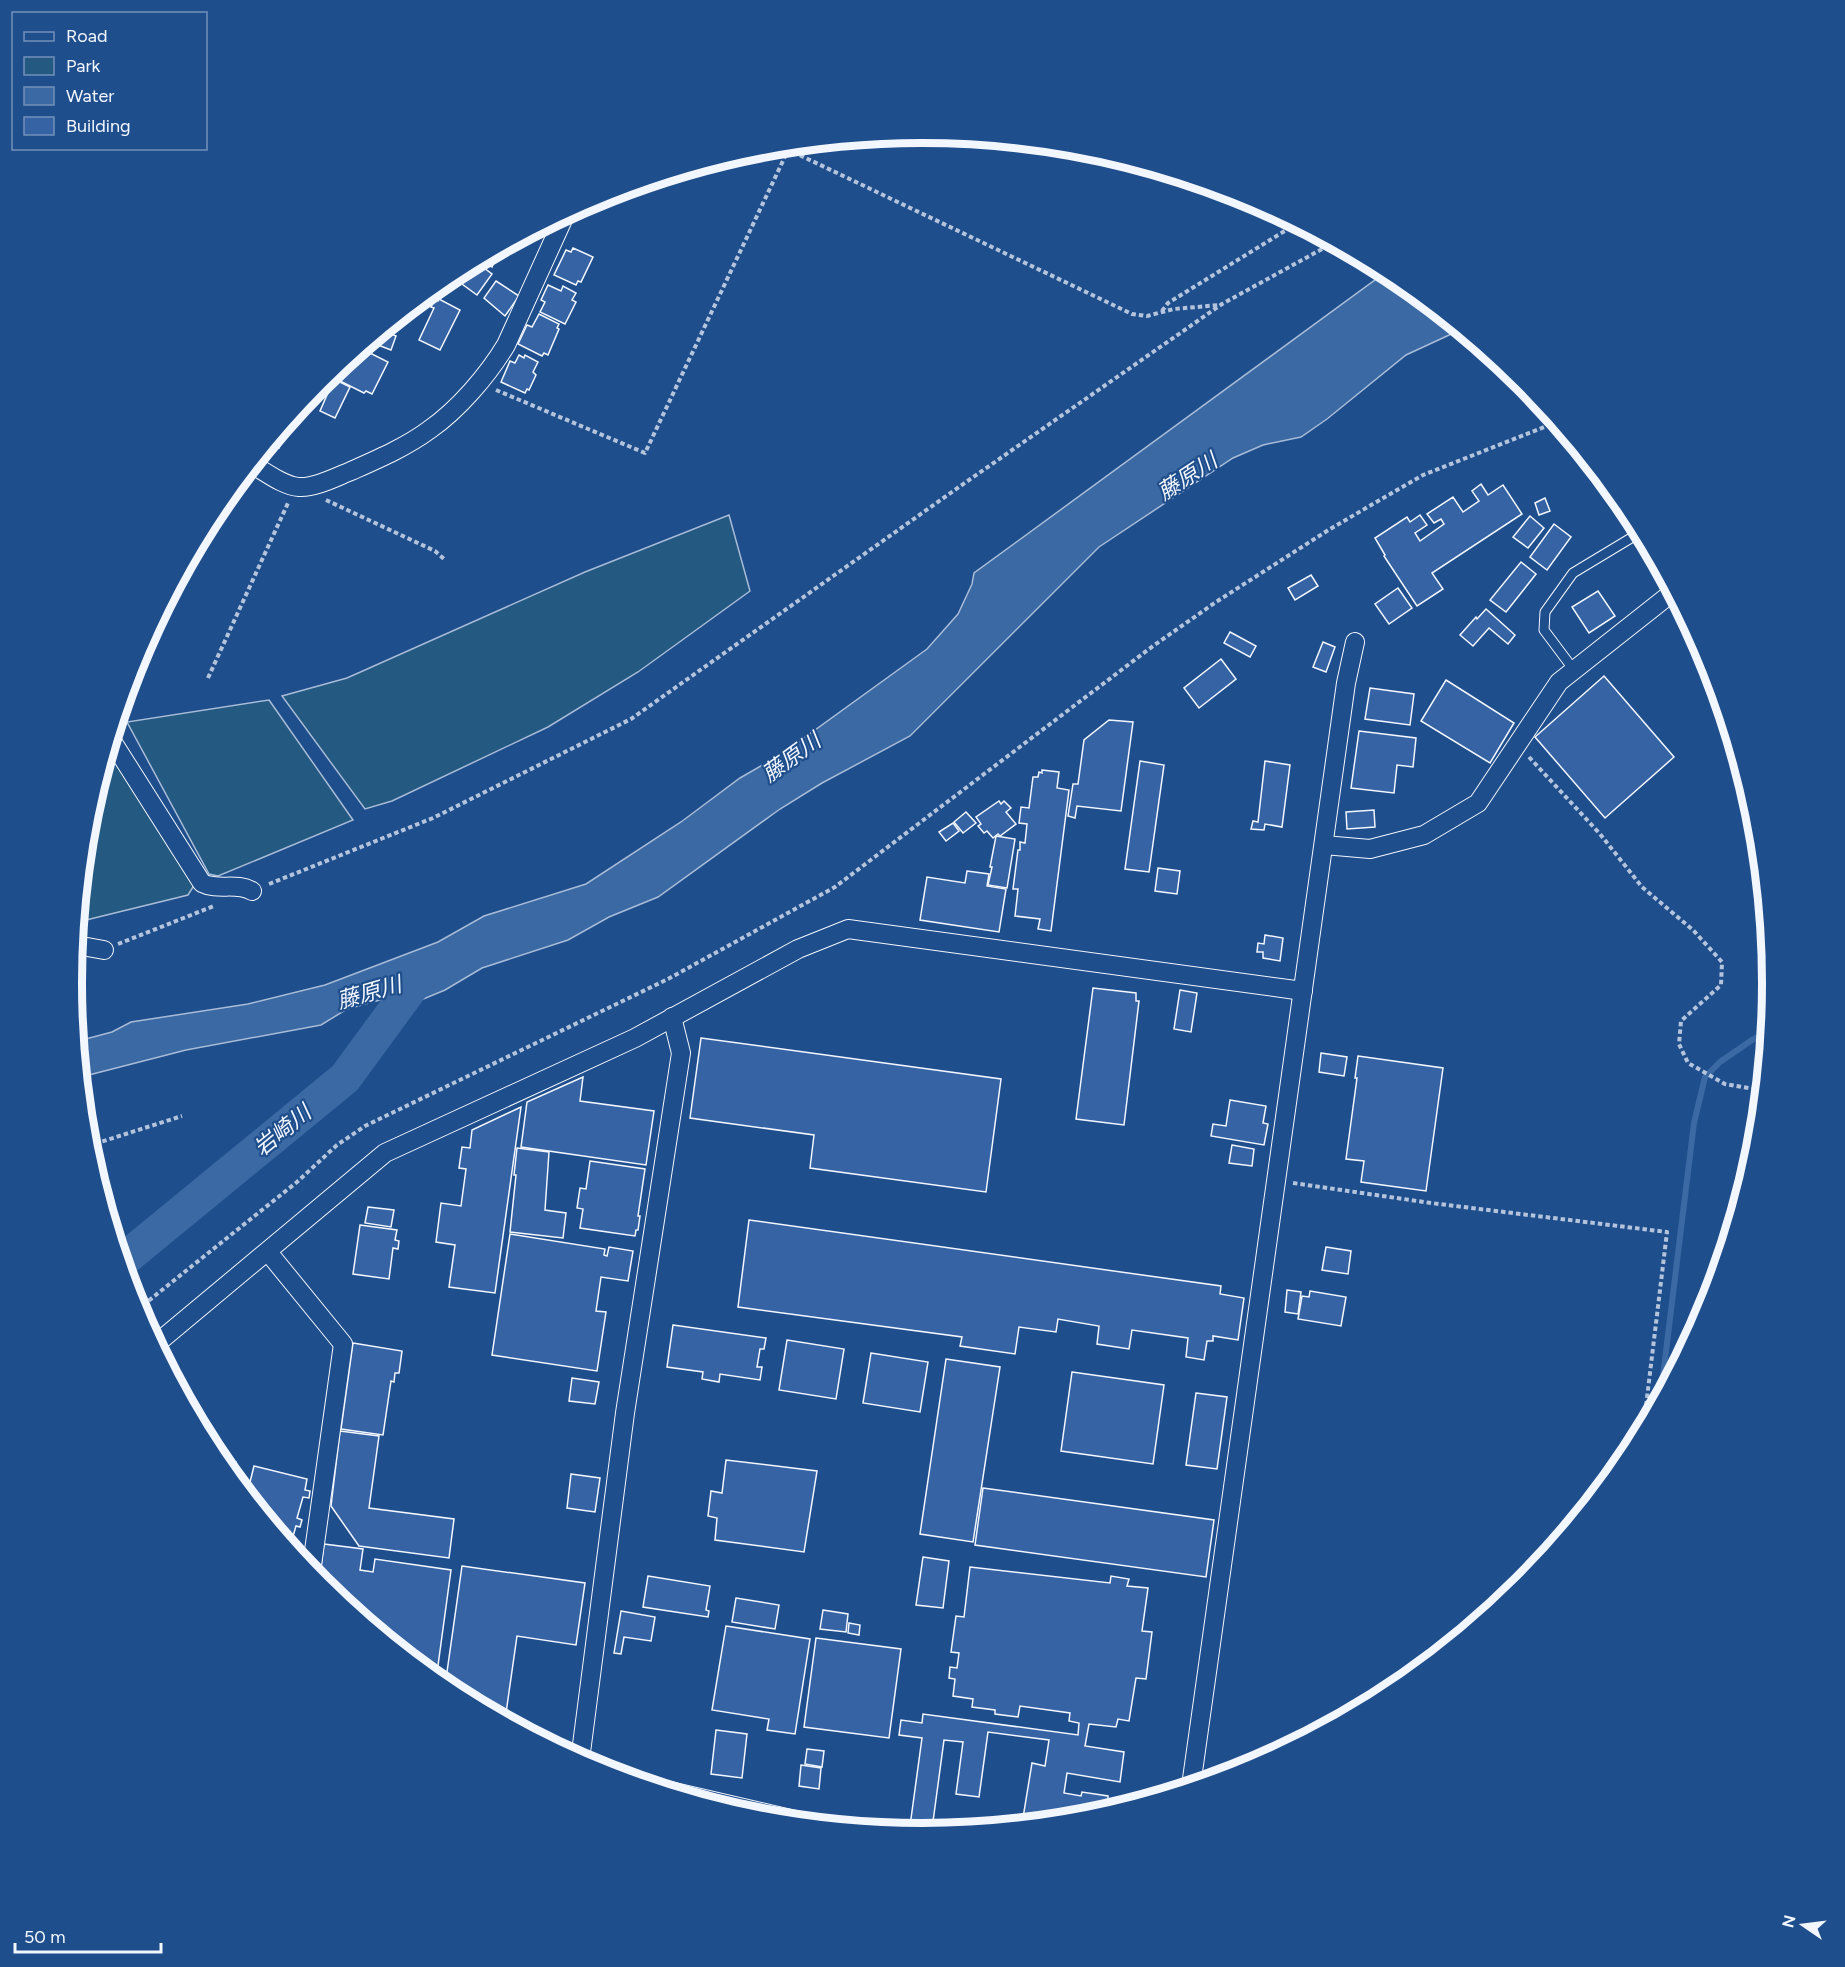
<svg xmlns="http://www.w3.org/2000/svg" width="1845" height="1967" viewBox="0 0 1845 1967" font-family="Figtree,'Noto Sans JP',sans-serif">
<rect width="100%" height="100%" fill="#1f4e8c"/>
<!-- green -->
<g fill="#245a82" stroke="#a8bbd7" stroke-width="1.5">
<path d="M 729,515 L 750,591 L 638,672 L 548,727 L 392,801 L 365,809 L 282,696 L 347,678 L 585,572 Z"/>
<path d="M 269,700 L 353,820 L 218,876 L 209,874 L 127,722 Z"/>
<path d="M 110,746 L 198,879 L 188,895 L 78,922 L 88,817 Z"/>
</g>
<!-- water -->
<path fill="#3b69a3" stroke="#a8bbd7" stroke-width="1.5" d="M 1386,272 L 1395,277 L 1460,330 L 1406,355 L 1327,419 L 1301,437 L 1263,445 L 1233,458 L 1099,547 L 910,736 L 822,783 L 780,809 L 658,897 L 609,917 L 568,940 L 482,968 L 445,990 L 421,1000 L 391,997 L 347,1009 L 321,1025 L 186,1050 L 81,1077 L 78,1041 L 112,1032 L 131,1022 L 248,1004 L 325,985 L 438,942 L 484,916 L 586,884 L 681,822 L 740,778 L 783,753 L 927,649 L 958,614 L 972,584 L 974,573 Z"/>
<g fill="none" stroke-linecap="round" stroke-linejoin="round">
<!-- stream -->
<path stroke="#3b69a3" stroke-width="6" d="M 1660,1400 L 1694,1123 L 1705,1077 L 1720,1062 L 1752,1040 L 1768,1032"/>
<!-- river -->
<path stroke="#3b69a3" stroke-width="34" d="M 122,1261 L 345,1078 L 419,977"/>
</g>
<!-- building -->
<g fill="#3563a3" stroke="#f2f6ff" stroke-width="1.5">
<path d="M 504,248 L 501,253 L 499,252 L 492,267 L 479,261 Z"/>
<path d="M 573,248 L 593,257 L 581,282 L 578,281 L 576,285 L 554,275 L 566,250 L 571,252 Z"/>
<path d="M 476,262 L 492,274 L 477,295 L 451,276 Z"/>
<path d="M 496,281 L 519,296 L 505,316 L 484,298 Z"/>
<path d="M 548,285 L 561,291 L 563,286 L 576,293 L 572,300 L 576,302 L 565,324 L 540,312 L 545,302 L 541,300 Z"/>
<path d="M 435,299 L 438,301 L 439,299 L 460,310 L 440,350 L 419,340 L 434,308 L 431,307 Z"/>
<path d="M 539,314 L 559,324 L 557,328 L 559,329 L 548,355 L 544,353 L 542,356 L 518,344 L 527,325 L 532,327 Z"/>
<path d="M 384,331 L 396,336 L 391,350 L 370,342 Z"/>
<path d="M 362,349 L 388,362 L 372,394 L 366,391 L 364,393 L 334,378 L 339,368 L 345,362 L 351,365 L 357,352 Z"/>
<path d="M 519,355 L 524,358 L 525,355 L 538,362 L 533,372 L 536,375 L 529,390 L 527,389 L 525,393 L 501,382 L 510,361 L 515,363 Z"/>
<path d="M 334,379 L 350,387 L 335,418 L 320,411 Z"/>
<path d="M 292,417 L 279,448 L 270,444 Z"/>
<path d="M 1481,484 L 1488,495 L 1503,485 L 1522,514 L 1432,573 L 1443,589 L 1417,606 L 1384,556 L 1385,555 L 1375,538 L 1407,517 L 1410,522 L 1420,515 L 1427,525 L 1415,533 L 1420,541 L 1444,524 L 1441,519 L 1434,523 L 1427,514 L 1453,497 L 1463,512 L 1479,501 L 1472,491 Z"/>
<path d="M 1545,498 L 1550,511 L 1539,515 L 1535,503 Z"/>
<path d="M 1530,516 L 1544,528 L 1528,548 L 1513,537 Z"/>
<path d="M 1554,524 L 1571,537 L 1547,570 L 1530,557 Z"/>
<path d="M 1521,562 L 1536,574 L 1506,612 L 1490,600 Z"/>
<path d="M 1311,575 L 1318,586 L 1295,600 L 1288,588 Z"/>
<path d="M 1398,588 L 1412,608 L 1389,624 L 1375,604 Z"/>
<path d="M 1598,591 L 1615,616 L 1589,633 L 1572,607 Z"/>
<path d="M 1486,609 L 1515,635 L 1508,644 L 1489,628 L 1473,646 L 1460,635 L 1476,617 L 1477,619 Z"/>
<path d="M 1230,632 L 1256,646 L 1250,657 L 1224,643 Z"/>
<path d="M 1323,642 L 1335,647 L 1326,672 L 1313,667 Z"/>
<path d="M 1221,659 L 1236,679 L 1199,708 L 1184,688 Z"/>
<path d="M 1604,676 L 1674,757 L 1605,818 L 1535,737 Z"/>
<path d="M 1446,680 L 1514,723 L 1490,763 L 1421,721 Z"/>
<path d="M 1370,688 L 1414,694 L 1410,725 L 1365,719 Z"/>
<path d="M 1109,720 L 1133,722 L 1121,811 L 1077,806 L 1075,818 L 1068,816 L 1073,784 L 1078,784 L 1084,740 Z"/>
<path d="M 1359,731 L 1416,738 L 1413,767 L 1397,765 L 1394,793 L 1351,788 Z"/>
<path d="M 1140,761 L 1164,765 L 1149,872 L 1125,869 Z"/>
<path d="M 1265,761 L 1290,765 L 1282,827 L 1265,824 L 1264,830 L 1251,829 L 1253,821 L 1258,822 Z"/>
<path d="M 1042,770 L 1059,772 L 1057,788 L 1069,790 L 1051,931 L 1038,929 L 1040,919 L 1015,916 L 1018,889 L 1013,889 L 1018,850 L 1020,850 L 1020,842 L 1025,843 L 1027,824 L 1019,823 L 1021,807 L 1029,808 L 1033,777 L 1038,777 L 1039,772 L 1042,773 Z"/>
<path d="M 999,801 L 1001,804 L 1004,801 L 1011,808 L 1006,812 L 1016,824 L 1000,836 L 998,834 L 993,838 L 987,831 L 984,833 L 978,826 L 981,824 L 976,817 Z"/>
<path d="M 1374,810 L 1375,827 L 1347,829 L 1346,812 Z"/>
<path d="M 966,812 L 976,823 L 963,833 L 954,822 Z"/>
<path d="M 953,823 L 959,831 L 946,841 L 939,832 Z"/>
<path d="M 996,836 L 1015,839 L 1007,888 L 988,885 L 992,867 L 990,867 Z"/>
<path d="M 1158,868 L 1180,871 L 1177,894 L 1155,891 Z"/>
<path d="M 967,871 L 989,874 L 987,886 L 1006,889 L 999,932 L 920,920 L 927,877 L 965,883 Z"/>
<path d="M 1265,935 L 1283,938 L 1280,961 L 1263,958 L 1263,952 L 1257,952 L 1258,943 L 1264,944 Z"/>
<path d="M 1093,988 L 1136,993 L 1136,1001 L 1139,1001 L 1124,1125 L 1076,1119 Z"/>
<path d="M 1180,990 L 1197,993 L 1191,1032 L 1174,1029 Z"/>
<path d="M 701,1038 L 1001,1079 L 986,1192 L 810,1168 L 814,1135 L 690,1118 Z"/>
<path d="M 1321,1053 L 1347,1057 L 1344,1076 L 1319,1072 Z"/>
<path d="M 1358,1056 L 1443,1068 L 1426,1191 L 1361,1182 L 1364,1161 L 1346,1159 L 1357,1078 L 1355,1078 Z"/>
<path d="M 583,1077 L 580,1101 L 654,1111 L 646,1165 L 521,1147 L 527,1102 Z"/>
<path d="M 1230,1100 L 1266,1106 L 1263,1123 L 1268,1124 L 1264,1145 L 1211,1136 L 1213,1124 L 1226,1126 Z"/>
<path d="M 521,1107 L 495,1293 L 449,1287 L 455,1245 L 436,1242 L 441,1203 L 461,1206 L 466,1169 L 459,1168 L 462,1147 L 470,1148 L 472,1130 Z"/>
<path d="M 1232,1145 L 1254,1149 L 1252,1166 L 1229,1163 Z"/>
<path d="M 517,1148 L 549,1152 L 545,1210 L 566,1213 L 563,1238 L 510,1232 L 516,1175 L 514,1175 Z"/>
<path d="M 590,1161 L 645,1169 L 638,1216 L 640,1216 L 638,1230 L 636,1230 L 635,1236 L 580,1228 L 583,1209 L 577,1208 L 580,1188 L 586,1189 Z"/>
<path d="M 368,1207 L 394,1210 L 391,1227 L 365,1223 Z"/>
<path d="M 749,1220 L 1221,1286 L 1220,1294 L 1244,1298 L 1238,1340 L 1213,1336 L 1213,1341 L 1207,1341 L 1204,1360 L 1186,1357 L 1188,1338 L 1132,1330 L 1129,1349 L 1097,1344 L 1099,1326 L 1058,1319 L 1056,1332 L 1019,1327 L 1015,1354 L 960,1346 L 962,1337 L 738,1307 Z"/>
<path d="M 360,1225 L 397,1230 L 395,1240 L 399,1241 L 398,1249 L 393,1248 L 389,1279 L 353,1274 Z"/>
<path d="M 510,1234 L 605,1249 L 604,1255 L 607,1256 L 609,1247 L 633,1251 L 628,1281 L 601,1277 L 596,1311 L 606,1312 L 597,1371 L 492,1355 Z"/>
<path d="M 1326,1247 L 1351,1251 L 1348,1274 L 1322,1270 Z"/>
<path d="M 1287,1290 L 1301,1292 L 1298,1314 L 1285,1312 Z"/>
<path d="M 1310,1291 L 1346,1297 L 1341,1326 L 1298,1319 L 1302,1296 L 1309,1297 Z"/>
<path d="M 673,1325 L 766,1338 L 764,1349 L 760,1349 L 757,1367 L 762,1367 L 760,1380 L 720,1374 L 719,1382 L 702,1379 L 703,1372 L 667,1367 Z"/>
<path d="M 787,1340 L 844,1349 L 836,1399 L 779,1390 Z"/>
<path d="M 353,1343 L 402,1351 L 399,1373 L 395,1373 L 394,1382 L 391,1381 L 383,1435 L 341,1429 Z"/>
<path d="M 871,1353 L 928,1362 L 920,1412 L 863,1403 Z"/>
<path d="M 946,1359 L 1000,1367 L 973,1542 L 920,1534 Z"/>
<path d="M 1072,1372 L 1164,1385 L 1153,1464 L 1061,1451 Z"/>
<path d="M 572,1378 L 599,1382 L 595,1404 L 569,1401 Z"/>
<path d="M 1196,1393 L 1227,1397 L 1217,1469 L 1186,1465 Z"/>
<path d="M 340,1431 L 379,1436 L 369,1508 L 454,1519 L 449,1558 L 359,1546 L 331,1506 Z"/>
<path d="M 216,1457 L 236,1462 L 232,1477 Z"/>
<path d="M 726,1460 L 817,1471 L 804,1552 L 715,1540 L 717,1518 L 708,1516 L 711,1491 L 722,1493 Z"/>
<path d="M 254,1466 L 307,1479 L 305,1490 L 310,1491 L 309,1498 L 303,1497 L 297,1518 L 302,1520 L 300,1527 L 296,1526 L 290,1547 L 247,1494 Z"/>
<path d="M 571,1474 L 600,1478 L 595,1512 L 567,1508 Z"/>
<path d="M 983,1488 L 1214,1520 L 1206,1577 L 975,1545 Z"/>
<path d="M 324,1544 L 363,1549 L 360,1570 L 373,1572 L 375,1559 L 451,1570 L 436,1680 L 321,1585 L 319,1583 Z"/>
<path d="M 923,1557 L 949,1561 L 943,1608 L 916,1605 Z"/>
<path d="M 462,1566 L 585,1583 L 576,1645 L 517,1636 L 505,1720 L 445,1686 Z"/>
<path d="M 970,1567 L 1110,1583 L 1111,1576 L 1129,1579 L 1127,1586 L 1148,1588 L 1142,1631 L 1152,1632 L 1146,1679 L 1136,1678 L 1129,1721 L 1118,1719 L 1116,1727 L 1089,1724 L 1085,1746 L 1124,1752 L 1120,1782 L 1067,1773 L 1064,1793 L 1081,1796 L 1082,1792 L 1108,1796 L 1108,1800 L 1134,1804 L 1088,1818 L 1022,1824 L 1032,1763 L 1045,1766 L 1049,1740 L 988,1732 L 979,1797 L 956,1794 L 963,1742 L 944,1740 L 932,1829 L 910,1826 L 922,1738 L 899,1735 L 901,1720 L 922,1723 L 923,1714 L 1078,1735 L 1079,1723 L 1069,1721 L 1070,1713 L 1020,1706 L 1018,1717 L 995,1714 L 995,1710 L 972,1707 L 973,1699 L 953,1696 L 955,1679 L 949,1678 L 950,1667 L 957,1668 L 959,1653 L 951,1652 L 956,1616 L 964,1617 Z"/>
<path d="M 648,1576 L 710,1586 L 706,1610 L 709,1611 L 708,1617 L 643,1607 Z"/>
<path d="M 736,1598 L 779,1605 L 775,1629 L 732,1622 Z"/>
<path d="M 823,1610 L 848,1614 L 846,1632 L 820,1629 Z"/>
<path d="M 621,1611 L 655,1617 L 651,1641 L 624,1637 L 621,1654 L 614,1653 Z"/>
<path d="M 849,1623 L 860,1625 L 859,1635 L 848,1633 Z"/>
<path d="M 726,1626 L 810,1639 L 795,1734 L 767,1730 L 769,1719 L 712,1710 Z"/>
<path d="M 816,1638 L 901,1649 L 889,1738 L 804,1727 Z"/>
<path d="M 716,1730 L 747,1734 L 742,1778 L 711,1774 Z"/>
<path d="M 807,1749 L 824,1751 L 822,1767 L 805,1764 Z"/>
<path d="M 801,1765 L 821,1768 L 819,1789 L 799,1786 Z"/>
</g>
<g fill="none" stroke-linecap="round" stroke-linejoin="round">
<!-- service casing -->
<g stroke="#f2f6ff" stroke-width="11">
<path id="service" d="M 1574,670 L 1544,630 L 1545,612 L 1573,573 L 1641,532"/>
</g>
<!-- minor casing -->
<g stroke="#f2f6ff" stroke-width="20">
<g id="minor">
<path d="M 253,465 C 266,472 283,486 299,487 C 315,488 336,477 351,471 C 378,459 406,447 429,430 C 458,410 488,375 506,345 L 565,215"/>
<path d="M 112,741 L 202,883 C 218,891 237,882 252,891"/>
<path d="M 1324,845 L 1370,849 L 1424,835 L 1478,803 L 1559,682 L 1673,592"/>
<path d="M 76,945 L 104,950"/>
<path d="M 268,1252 L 343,1344 L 311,1572"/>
<path d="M 156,1344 L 385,1153 L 635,1038 L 798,949 L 848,929 L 1303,991"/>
<path d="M 580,1760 L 625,1413 L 681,1053 L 672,1017"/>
<path d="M 1191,1786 L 1346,683 L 1355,642"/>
<path d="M 657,1788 L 808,1823"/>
</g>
</g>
<!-- path -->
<g stroke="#b3c4dc" stroke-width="4" stroke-dasharray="4.5 3" stroke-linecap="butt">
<path d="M 779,147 L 789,150 L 1132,314 L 1147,316 L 1174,309 L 1219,305"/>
<path d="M 1162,311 L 1168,303 L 1296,224"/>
<path d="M 496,390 L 645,453 L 790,146"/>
<path d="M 326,500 L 435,551 L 444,559"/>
<path d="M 208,678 L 288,503"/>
<path d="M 1529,757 L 1600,834 L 1642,887 L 1693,930 L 1722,962 L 1721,985 L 1681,1021 L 1679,1044 L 1688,1063 L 1725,1084 L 1754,1089 L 1762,1099"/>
<path d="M 269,884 L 433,818 L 631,719 L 959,487 L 1222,304 L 1333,243"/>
<path d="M 118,944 L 214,906"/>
<path d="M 88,1146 L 182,1116"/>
<path d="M 1293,1183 L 1431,1203 L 1667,1232 L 1643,1431"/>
<path d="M 137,1310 L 297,1182 L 337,1145 L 365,1126 L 668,979 L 835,887 L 1153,646 L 1216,602 L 1330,529 L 1423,475 L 1557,422"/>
</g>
<!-- service -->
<use href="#service" stroke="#1f4e8c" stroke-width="9"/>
<!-- minor -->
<use href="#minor" stroke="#1f4e8c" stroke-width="18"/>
</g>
<g text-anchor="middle" stroke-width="4.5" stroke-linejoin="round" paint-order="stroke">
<!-- water labels -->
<g font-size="22" font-style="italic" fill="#f2f6ff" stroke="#1f4e8c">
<text transform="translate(1187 476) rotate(-33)" y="8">藤原川</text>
<text transform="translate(791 757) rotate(-36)" y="8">藤原川</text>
<text transform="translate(369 992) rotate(-16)" y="8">藤原川</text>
<text transform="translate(282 1130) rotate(-39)" y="8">岩崎川</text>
</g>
</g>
<!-- crop -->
<path d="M0 0H1845V1967H0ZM82 983a840 840 0 1 1 1680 0a840 840 0 1 1-1680 0Z" fill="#1f4e8c" fill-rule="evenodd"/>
<path fill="none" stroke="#f2f6ff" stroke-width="8" d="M82 983a840 840 0 1 1 1680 0a840 840 0 1 1-1680 0Z"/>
<!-- legend -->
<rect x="12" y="12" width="195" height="138" fill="#1f4e8c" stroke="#7391ba" stroke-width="1.5"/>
<rect x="24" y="32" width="30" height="9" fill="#1f4e8c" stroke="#7391ba" stroke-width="1.5"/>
<text x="66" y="42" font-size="18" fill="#f2f6ff">Road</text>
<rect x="24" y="57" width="30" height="18" fill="#245a82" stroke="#7391ba" stroke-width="1.5"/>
<text x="66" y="72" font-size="18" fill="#f2f6ff">Park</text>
<rect x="24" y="87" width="30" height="18" fill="#3b69a3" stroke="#7391ba" stroke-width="1.5"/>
<text x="66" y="102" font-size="18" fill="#f2f6ff">Water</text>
<rect x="24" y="117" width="30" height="18" fill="#3563a3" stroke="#7391ba" stroke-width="1.5"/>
<text x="66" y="132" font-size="18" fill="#f2f6ff">Building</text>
<!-- north arrow -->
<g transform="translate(1803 1925) rotate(284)" stroke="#1f4e8c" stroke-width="4.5" paint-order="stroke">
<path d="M0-4.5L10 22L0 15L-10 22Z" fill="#f2f6ff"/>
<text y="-9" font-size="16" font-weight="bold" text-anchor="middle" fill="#f2f6ff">N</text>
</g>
<!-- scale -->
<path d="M15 1943v9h146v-9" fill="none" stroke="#f2f6ff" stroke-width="3"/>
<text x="24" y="1943" font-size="18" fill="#f2f6ff" stroke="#1f4e8c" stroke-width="4.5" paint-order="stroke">50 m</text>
</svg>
